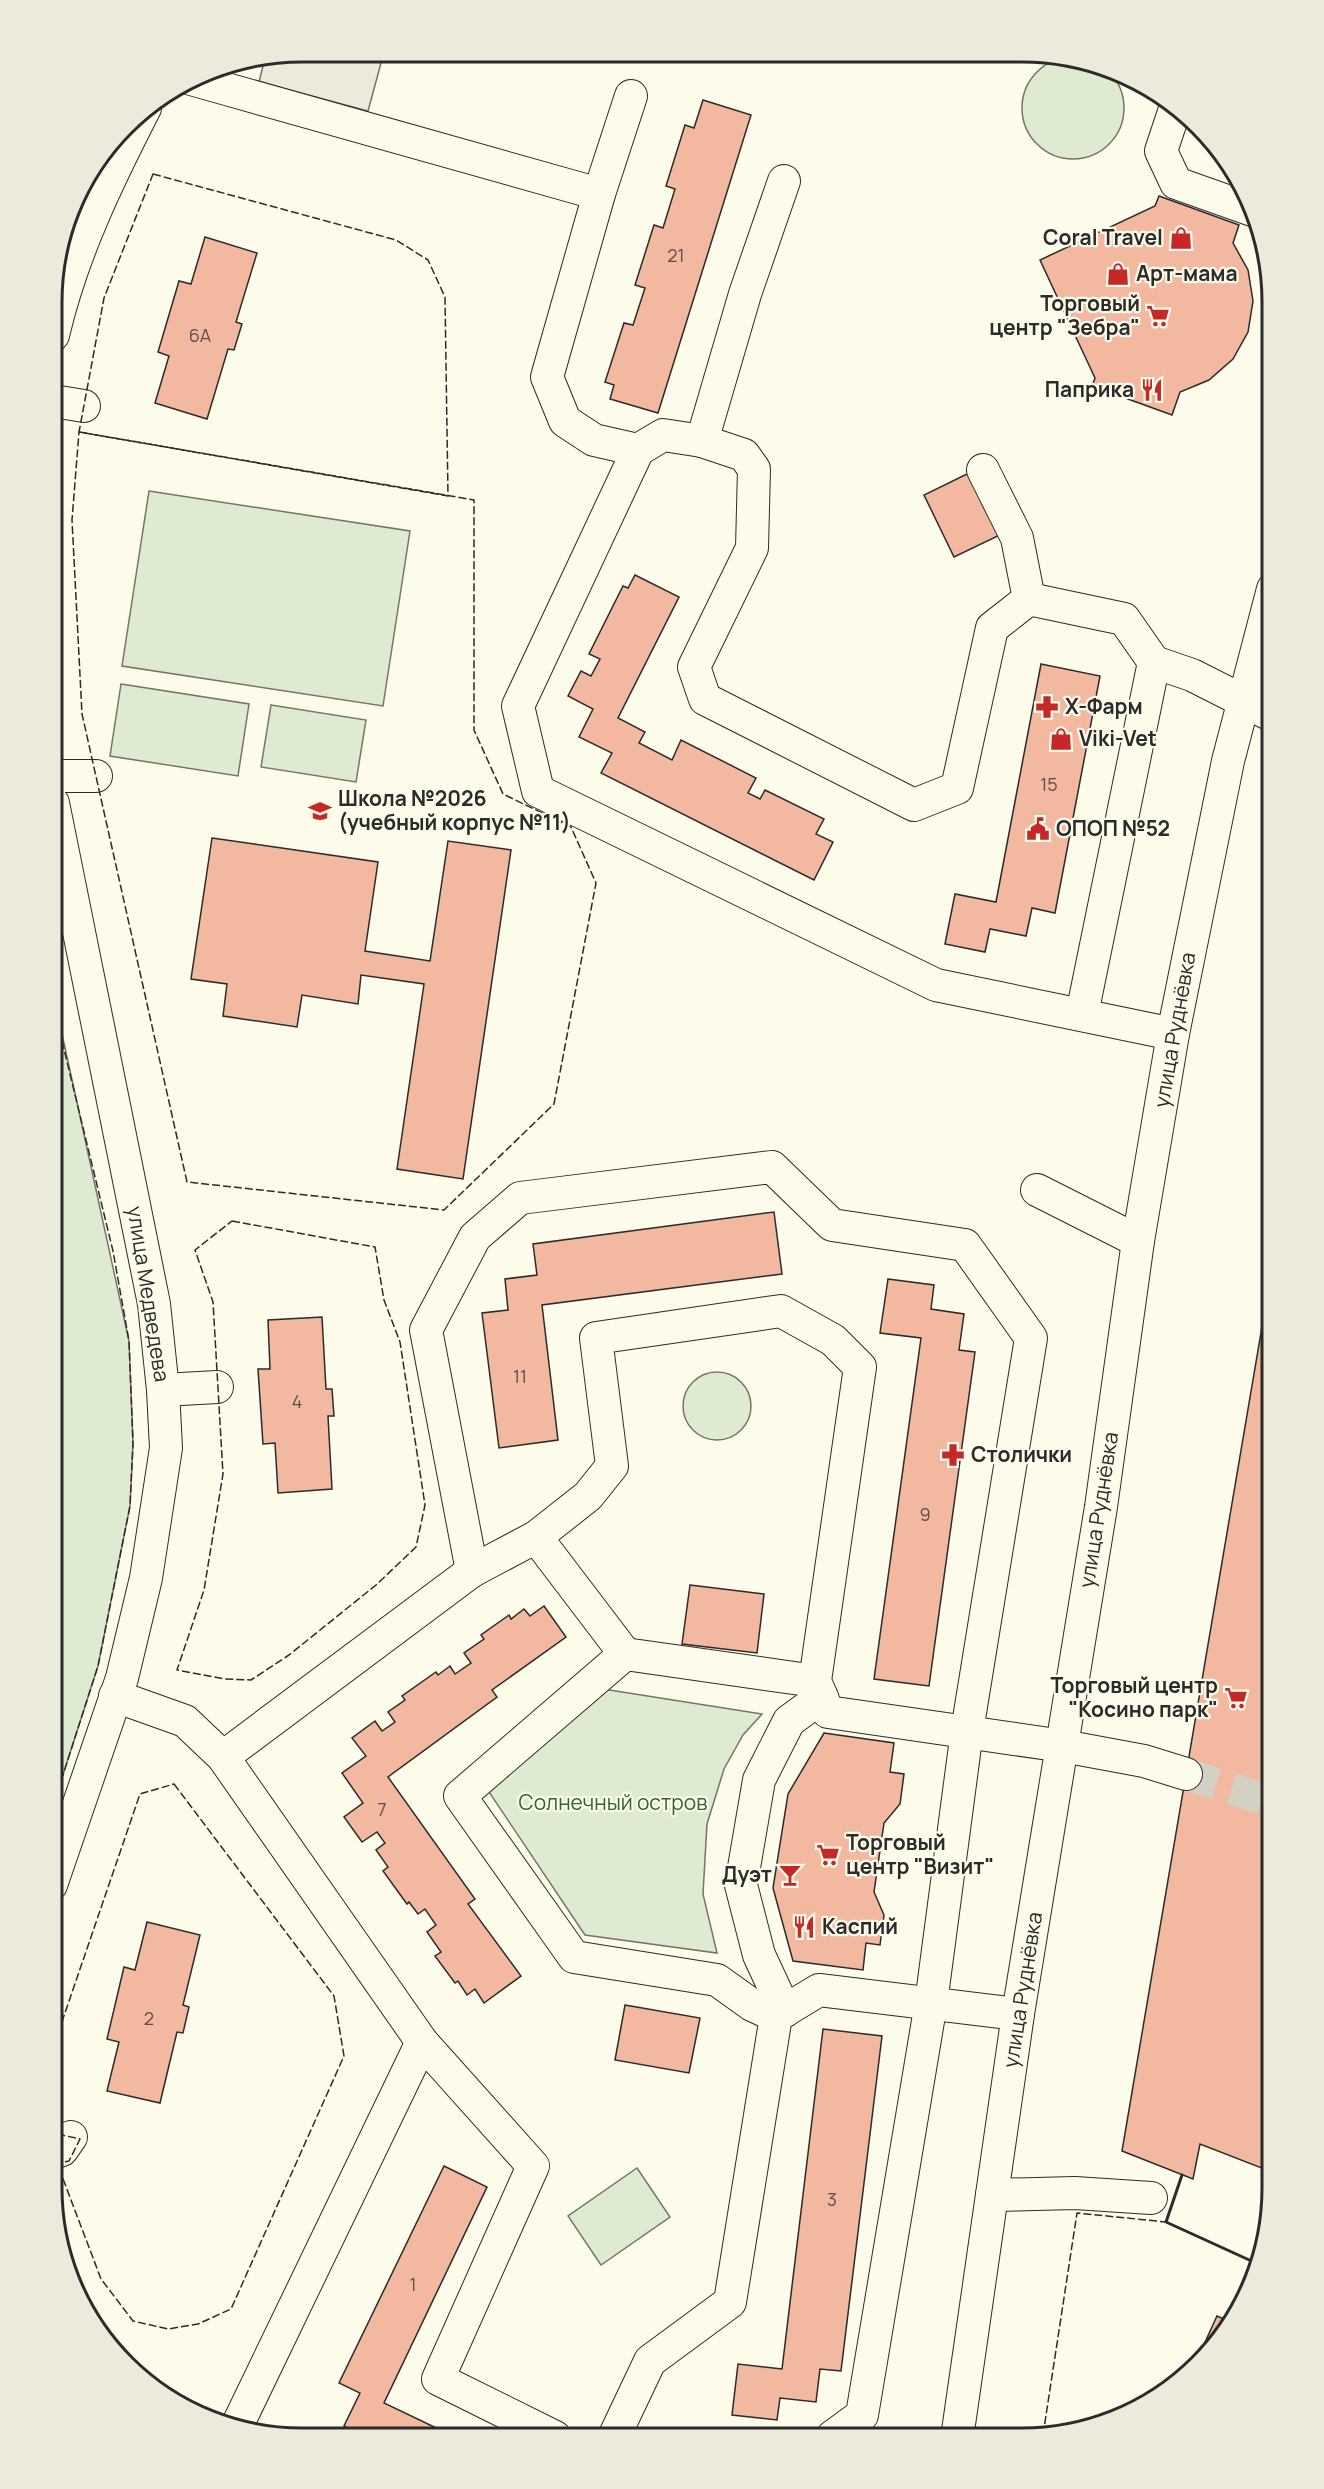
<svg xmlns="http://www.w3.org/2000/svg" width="1324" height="2489" viewBox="0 0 1324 2489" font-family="Manrope,sans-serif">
<rect width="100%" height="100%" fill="#fdfbea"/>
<!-- green -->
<g fill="#deebd1" stroke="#74746e" stroke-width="1.5">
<circle cx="1073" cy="108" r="51"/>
<path d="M 149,491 L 410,531 L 383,706 L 122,666 Z"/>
<path d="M 121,684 L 249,704 L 238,776 L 110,756 Z"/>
<path d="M 271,705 L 366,720 L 356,782 L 261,767 Z"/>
<path d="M 52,988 L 129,1341 L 133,1443 L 130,1506 L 98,1666 L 51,1812 Z"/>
<circle cx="717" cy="1406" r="34"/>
<path d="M 603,1689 L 762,1714 L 743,1735 L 724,1769 L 707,1824 L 703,1894 L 717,1953 L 585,1935 L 485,1786 Z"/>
<path d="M 637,2168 L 670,2217 L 601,2265 L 568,2216 Z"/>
</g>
<!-- parking -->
<path fill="#eceadb" stroke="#74746e" stroke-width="1.5" d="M 302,51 L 384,52 L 368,111 L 259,82 L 265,58 Z"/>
<!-- building -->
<g fill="#f2b8a0" stroke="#2b2b2b" stroke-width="1.5">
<path d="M 703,100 L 751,115 L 658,413 L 610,399 L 614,385 L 605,382 L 624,323 L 633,325 L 645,288 L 635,285 L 654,225 L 663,228 L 675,189 L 666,186 L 685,125 L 694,128 Z"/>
<path d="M 1159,196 L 1239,225 L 1233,243 L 1248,270 L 1253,301 L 1248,332 L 1233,359 L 1209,380 L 1180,392 L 1172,415 L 1092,386 L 1095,378 L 1040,260 L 1155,206 Z"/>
<path d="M 205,237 L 257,253 L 236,322 L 242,324 L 234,350 L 228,349 L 207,419 L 155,403 L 169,356 L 158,352 L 179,281 L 191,284 Z"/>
<path d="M 971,472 L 1002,534 L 954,557 L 924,495 Z"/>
<path d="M 635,575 L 679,597 L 618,718 L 645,732 L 639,743 L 672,760 L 681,740 L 756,778 L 748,793 L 760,799 L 765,790 L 824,819 L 816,834 L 833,842 L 814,880 L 601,773 L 612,753 L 579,737 L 593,709 L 568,696 L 581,671 L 591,676 L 600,659 L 589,654 L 623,586 L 628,588 Z"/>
<path d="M 1041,664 L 1100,676 L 1055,913 L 1032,908 L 1026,936 L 990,929 L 985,952 L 945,944 L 955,894 L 996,902 Z"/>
<path d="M 212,838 L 378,862 L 365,951 L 430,961 L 448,841 L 511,850 L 463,1179 L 397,1169 L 424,984 L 361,975 L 358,1004 L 302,995 L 297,1027 L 223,1016 L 227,984 L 191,979 Z"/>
<path d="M 774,1212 L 782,1274 L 542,1305 L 558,1440 L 499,1448 L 482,1313 L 508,1310 L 505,1279 L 537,1275 L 533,1244 Z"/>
<path d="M 1273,1262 L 1272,2172 L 1200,2144 L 1193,2179 L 1122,2151 Z"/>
<path d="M 888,1279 L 934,1285 L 931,1309 L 964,1314 L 959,1350 L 975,1352 L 929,1686 L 874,1679 L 921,1338 L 880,1333 Z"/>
<path d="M 322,1317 L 326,1389 L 332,1389 L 334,1416 L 328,1416 L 332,1489 L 278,1493 L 275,1443 L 263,1444 L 258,1369 L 270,1369 L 268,1320 Z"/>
<path d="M 690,1585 L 764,1594 L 757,1653 L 682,1644 Z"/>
<path d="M 544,1606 L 566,1637 L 492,1690 L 497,1697 L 388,1777 L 475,1899 L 468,1904 L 521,1976 L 484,2003 L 475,1989 L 467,1995 L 458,1981 L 455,1983 L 435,1956 L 441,1952 L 427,1932 L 436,1925 L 425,1909 L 418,1914 L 409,1902 L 407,1904 L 383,1871 L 388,1867 L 376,1850 L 385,1843 L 377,1832 L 362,1842 L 344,1817 L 363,1803 L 342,1773 L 366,1756 L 352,1738 L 375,1721 L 382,1731 L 395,1722 L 388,1712 L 405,1700 L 402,1696 L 436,1672 L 438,1675 L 450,1666 L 455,1674 L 471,1663 L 464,1653 L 484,1639 L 481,1635 L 509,1615 L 511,1619 L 524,1609 L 530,1616 Z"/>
<path d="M 824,1733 L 894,1743 L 890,1772 L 904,1774 L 900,1804 L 884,1823 L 874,1892 L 884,1915 L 880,1945 L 866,1943 L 863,1970 L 793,1961 L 773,1888 L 788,1794 Z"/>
<path d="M 147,1922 L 200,1935 L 183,2005 L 189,2007 L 183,2033 L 177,2032 L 160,2103 L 107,2091 L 119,2042 L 107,2039 L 124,1967 L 135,1970 Z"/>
<path d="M 625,2005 L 700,2018 L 689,2073 L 615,2060 Z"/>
<path d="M 823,2029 L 882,2036 L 841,2371 L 820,2369 L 816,2402 L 780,2398 L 777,2420 L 732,2415 L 738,2364 L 782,2369 Z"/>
<path d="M 444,2166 L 487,2187 L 384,2403 L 453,2436 L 365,2436 L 344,2426 L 360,2393 L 339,2383 Z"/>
<path d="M 1217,2316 L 1231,2322 L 1221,2340 L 1195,2364 Z"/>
</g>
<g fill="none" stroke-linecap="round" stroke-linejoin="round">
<!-- minor-tunnel -->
<path stroke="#d3d1c4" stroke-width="32" stroke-dasharray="32 16" stroke-linecap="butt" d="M 1186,1774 L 1273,1802"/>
<!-- minor casing -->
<g stroke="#2b2b2b" stroke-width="34">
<g id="minor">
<path d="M 191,79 L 599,194"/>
<path d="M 631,96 L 599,194 L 547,377 L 565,421 L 594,440 L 638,450 L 663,435 L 702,441"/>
<path d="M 1176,106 L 1161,151 L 1176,183 L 1255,211"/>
<path d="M 784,181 L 745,294 L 702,441 L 744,455 L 754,469 L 752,548 L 694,667 L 705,699 L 914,805 L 957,788 L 992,628 L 1029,599 L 1124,619 L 1154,662 L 1192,675 L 1273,716"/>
<path d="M 53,335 C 72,254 107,182 145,108"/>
<path d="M 53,401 L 84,406"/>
<path d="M 638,450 L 518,706 L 538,791 L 936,985 L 1173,1034"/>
<path d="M 983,470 L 1017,538 L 1029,599"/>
<path d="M 53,776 L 96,776"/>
<path d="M 1082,1014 L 1154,662"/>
<path d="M 1037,1190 L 1138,1241"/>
<path d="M 163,1390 L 217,1387"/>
<path d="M 536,1537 L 625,1654"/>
<path d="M 472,1571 L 426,1330 L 475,1237 L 520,1198 L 772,1167 L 832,1225 L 965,1245 L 1031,1338 L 967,1731 L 931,2003 L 862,2415 L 832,2437"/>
<path d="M 115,1696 L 185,1721 L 223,1757 L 422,2042 L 533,2166 L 438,2379 L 555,2437"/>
<path d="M 223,1757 L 472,1571 L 536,1537 L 588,1496 L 612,1466 L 596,1338 L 781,1311 L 833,1340 L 860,1367 L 815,1681 L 828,1712 L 1063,1746 L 1144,1761 L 1186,1774"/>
<path d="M 51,1885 L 122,1678 L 146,1578 L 166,1448 L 163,1390 L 154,1304 L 53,803"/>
<path d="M 785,2011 L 759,1955 L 741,1885 L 759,1780 L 789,1721 L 822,1697"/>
<path d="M 776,2016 L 752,2005 L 717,1980 L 574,1957 L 460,1796 L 625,1654 L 815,1681"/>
<path d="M 51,2154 L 62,2150 L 71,2137"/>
<path d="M 992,2195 L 1075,2193 L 1151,2198"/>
<path d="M 237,2426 L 422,2042"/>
<path d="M 614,2437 L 650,2361 L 730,2302 L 776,2016 L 819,1990 L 1018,2014"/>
<path d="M 957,2438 L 1018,2014 L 1101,1507 L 1138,1241 L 1173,1034 L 1228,761 L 1273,589"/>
</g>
</g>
<!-- minor -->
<use href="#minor" stroke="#fdfbea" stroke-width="32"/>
<!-- fence -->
<g stroke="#2b2b2b" stroke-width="1.5" stroke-dasharray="8 3" stroke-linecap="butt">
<path d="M 153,174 L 396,240 L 428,260 L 445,297 L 448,496 L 79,432 L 104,298 Z"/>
<path d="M 79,432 L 474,500 L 474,730 L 503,794 L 571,827 L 596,883 L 554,1104 L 444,1210 L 187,1182 L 82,714 L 72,520 Z"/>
<path d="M 232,1221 L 375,1247 L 384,1300 L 400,1342 L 425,1505 L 416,1547 L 376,1585 L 289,1655 L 251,1680 L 225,1679 L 177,1670 L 204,1590 L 223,1474 L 213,1302 L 195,1250 Z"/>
<path d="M 174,1784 L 334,1996 L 344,2056 L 231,2309 L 198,2324 L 168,2329 L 133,2321 L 101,2279 L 57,2163 L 69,2161 L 80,2139 L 57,2134 L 55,2042 L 140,1794 Z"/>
<path d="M 51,1812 L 98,1666 L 130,1506 L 133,1443 L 129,1341 L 113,1251 L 52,1000"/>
<path d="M 1043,2435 L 1077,2213 L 1166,2222"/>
</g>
<!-- wall -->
<path stroke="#2b2b2b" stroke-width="3" d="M 1182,2175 L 1166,2222 L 1258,2264"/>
</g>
<!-- icons -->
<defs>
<g id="shop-bare" transform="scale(1.8)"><path d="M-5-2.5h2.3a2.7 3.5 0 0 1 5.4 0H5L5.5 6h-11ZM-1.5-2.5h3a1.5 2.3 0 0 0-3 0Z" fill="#c62828" stroke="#fdfbea" stroke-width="2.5" paint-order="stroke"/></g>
<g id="supermarket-bare" transform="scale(1.8)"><path d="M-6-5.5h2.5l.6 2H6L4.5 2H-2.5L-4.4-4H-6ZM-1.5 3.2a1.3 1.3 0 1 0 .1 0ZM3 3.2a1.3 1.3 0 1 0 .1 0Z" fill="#c62828" stroke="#fdfbea" stroke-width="2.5" paint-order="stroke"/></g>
<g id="restaurant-bare" transform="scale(1.8)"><path d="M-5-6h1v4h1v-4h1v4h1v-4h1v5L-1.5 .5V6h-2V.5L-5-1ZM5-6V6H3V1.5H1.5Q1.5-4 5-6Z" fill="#c62828" stroke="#fdfbea" stroke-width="2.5" paint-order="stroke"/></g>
<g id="pharmacy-bare" transform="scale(1.8)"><path d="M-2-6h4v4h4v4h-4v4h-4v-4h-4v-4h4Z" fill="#c62828" stroke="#fdfbea" stroke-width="2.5" paint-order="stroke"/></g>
<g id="school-bare" transform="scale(1.8)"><path d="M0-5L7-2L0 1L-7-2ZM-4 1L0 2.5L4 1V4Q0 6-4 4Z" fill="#c62828" stroke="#fdfbea" stroke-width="2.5" paint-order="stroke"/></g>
<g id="civic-bare" transform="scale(1.8)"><path d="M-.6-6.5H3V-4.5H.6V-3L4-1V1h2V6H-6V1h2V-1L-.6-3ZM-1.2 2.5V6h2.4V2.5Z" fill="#c62828" stroke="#fdfbea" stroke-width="2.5" paint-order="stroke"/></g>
<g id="bar-bare" transform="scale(1.8)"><path d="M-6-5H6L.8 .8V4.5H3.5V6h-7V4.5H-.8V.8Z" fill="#c62828" stroke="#fdfbea" stroke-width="2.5" paint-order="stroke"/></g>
</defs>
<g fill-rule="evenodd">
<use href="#shop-bare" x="1181" y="238"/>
<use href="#shop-bare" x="1118" y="274"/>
<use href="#supermarket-bare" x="1158" y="316"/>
<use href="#restaurant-bare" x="1152" y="390"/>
<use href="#pharmacy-bare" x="1047" y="707"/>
<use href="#shop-bare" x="1061" y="739"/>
<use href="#school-bare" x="320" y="811"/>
<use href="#civic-bare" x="1038" y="829"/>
<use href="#pharmacy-bare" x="953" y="1455"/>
<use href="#supermarket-bare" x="1236" y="1698"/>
<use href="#supermarket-bare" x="828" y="1855"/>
<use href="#bar-bare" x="790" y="1875"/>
<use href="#restaurant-bare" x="804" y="1927"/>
</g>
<g text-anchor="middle" stroke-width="4.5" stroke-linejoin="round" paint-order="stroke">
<!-- number labels -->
<g font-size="18" fill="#5d4e48">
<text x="676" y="262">21</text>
<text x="200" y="342">6А</text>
<text x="1049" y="791">15</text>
<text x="520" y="1383">11</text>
<text x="297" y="1408">4</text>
<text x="925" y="1521">9</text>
<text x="382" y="1816">7</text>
<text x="149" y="2025">2</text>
<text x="832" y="2206">3</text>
<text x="413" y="2291">1</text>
</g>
<!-- poi labels -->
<g font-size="21" font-weight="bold" fill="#2b2b2b" stroke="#fdfbea" text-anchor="start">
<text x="1163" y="245" text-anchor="end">Coral Travel</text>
<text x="1136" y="281">Арт-мама</text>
<text x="1140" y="311" text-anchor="end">Торговый<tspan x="1140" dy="24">центр "Зебра"</tspan></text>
<text x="1134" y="397" text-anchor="end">Паприка</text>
<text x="1065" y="714">X-Фарм</text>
<text x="1079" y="746">Viki-Vet</text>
<text x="338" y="806">Школа №2026<tspan x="338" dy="24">(учебный корпус №11)</tspan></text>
<text x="1056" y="836">ОПОП №52</text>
<text x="971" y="1462">Столички</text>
<text x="1218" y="1693" text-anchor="end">Торговый центр<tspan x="1218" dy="24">"Косино парк"</tspan></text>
<text x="846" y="1850">Торговый<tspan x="846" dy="24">центр "Визит"</tspan></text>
<text x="772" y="1882" text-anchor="end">Дуэт</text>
<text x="822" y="1934">Каспий</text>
</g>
<!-- street labels -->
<g font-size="21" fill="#2b2b2b" stroke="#fdfbea">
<text transform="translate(1175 1030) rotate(-80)" y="7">улица Руднёвка</text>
<text transform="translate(148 1294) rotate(81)" y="7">улица Медведева</text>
<text transform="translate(1099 1510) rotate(-81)" y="7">улица Руднёвка</text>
<text transform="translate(1023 1990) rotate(-81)" y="7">улица Руднёвка</text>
</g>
<!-- park labels -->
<g font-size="21" fill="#34623c" stroke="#fdfbea">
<text x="613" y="1810">Солнечный остров</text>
</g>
</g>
<!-- crop -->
<path d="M0 0H1324V2489H0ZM302 62H1022A240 240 0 0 1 1262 302V2188A240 240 0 0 1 1022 2428H302A240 240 0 0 1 62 2188V302A240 240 0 0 1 302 62Z" fill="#eceadb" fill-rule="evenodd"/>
<path fill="none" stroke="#2b2b2b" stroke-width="3" d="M302 62H1022A240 240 0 0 1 1262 302V2188A240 240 0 0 1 1022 2428H302A240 240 0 0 1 62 2188V302A240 240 0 0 1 302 62Z"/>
</svg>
